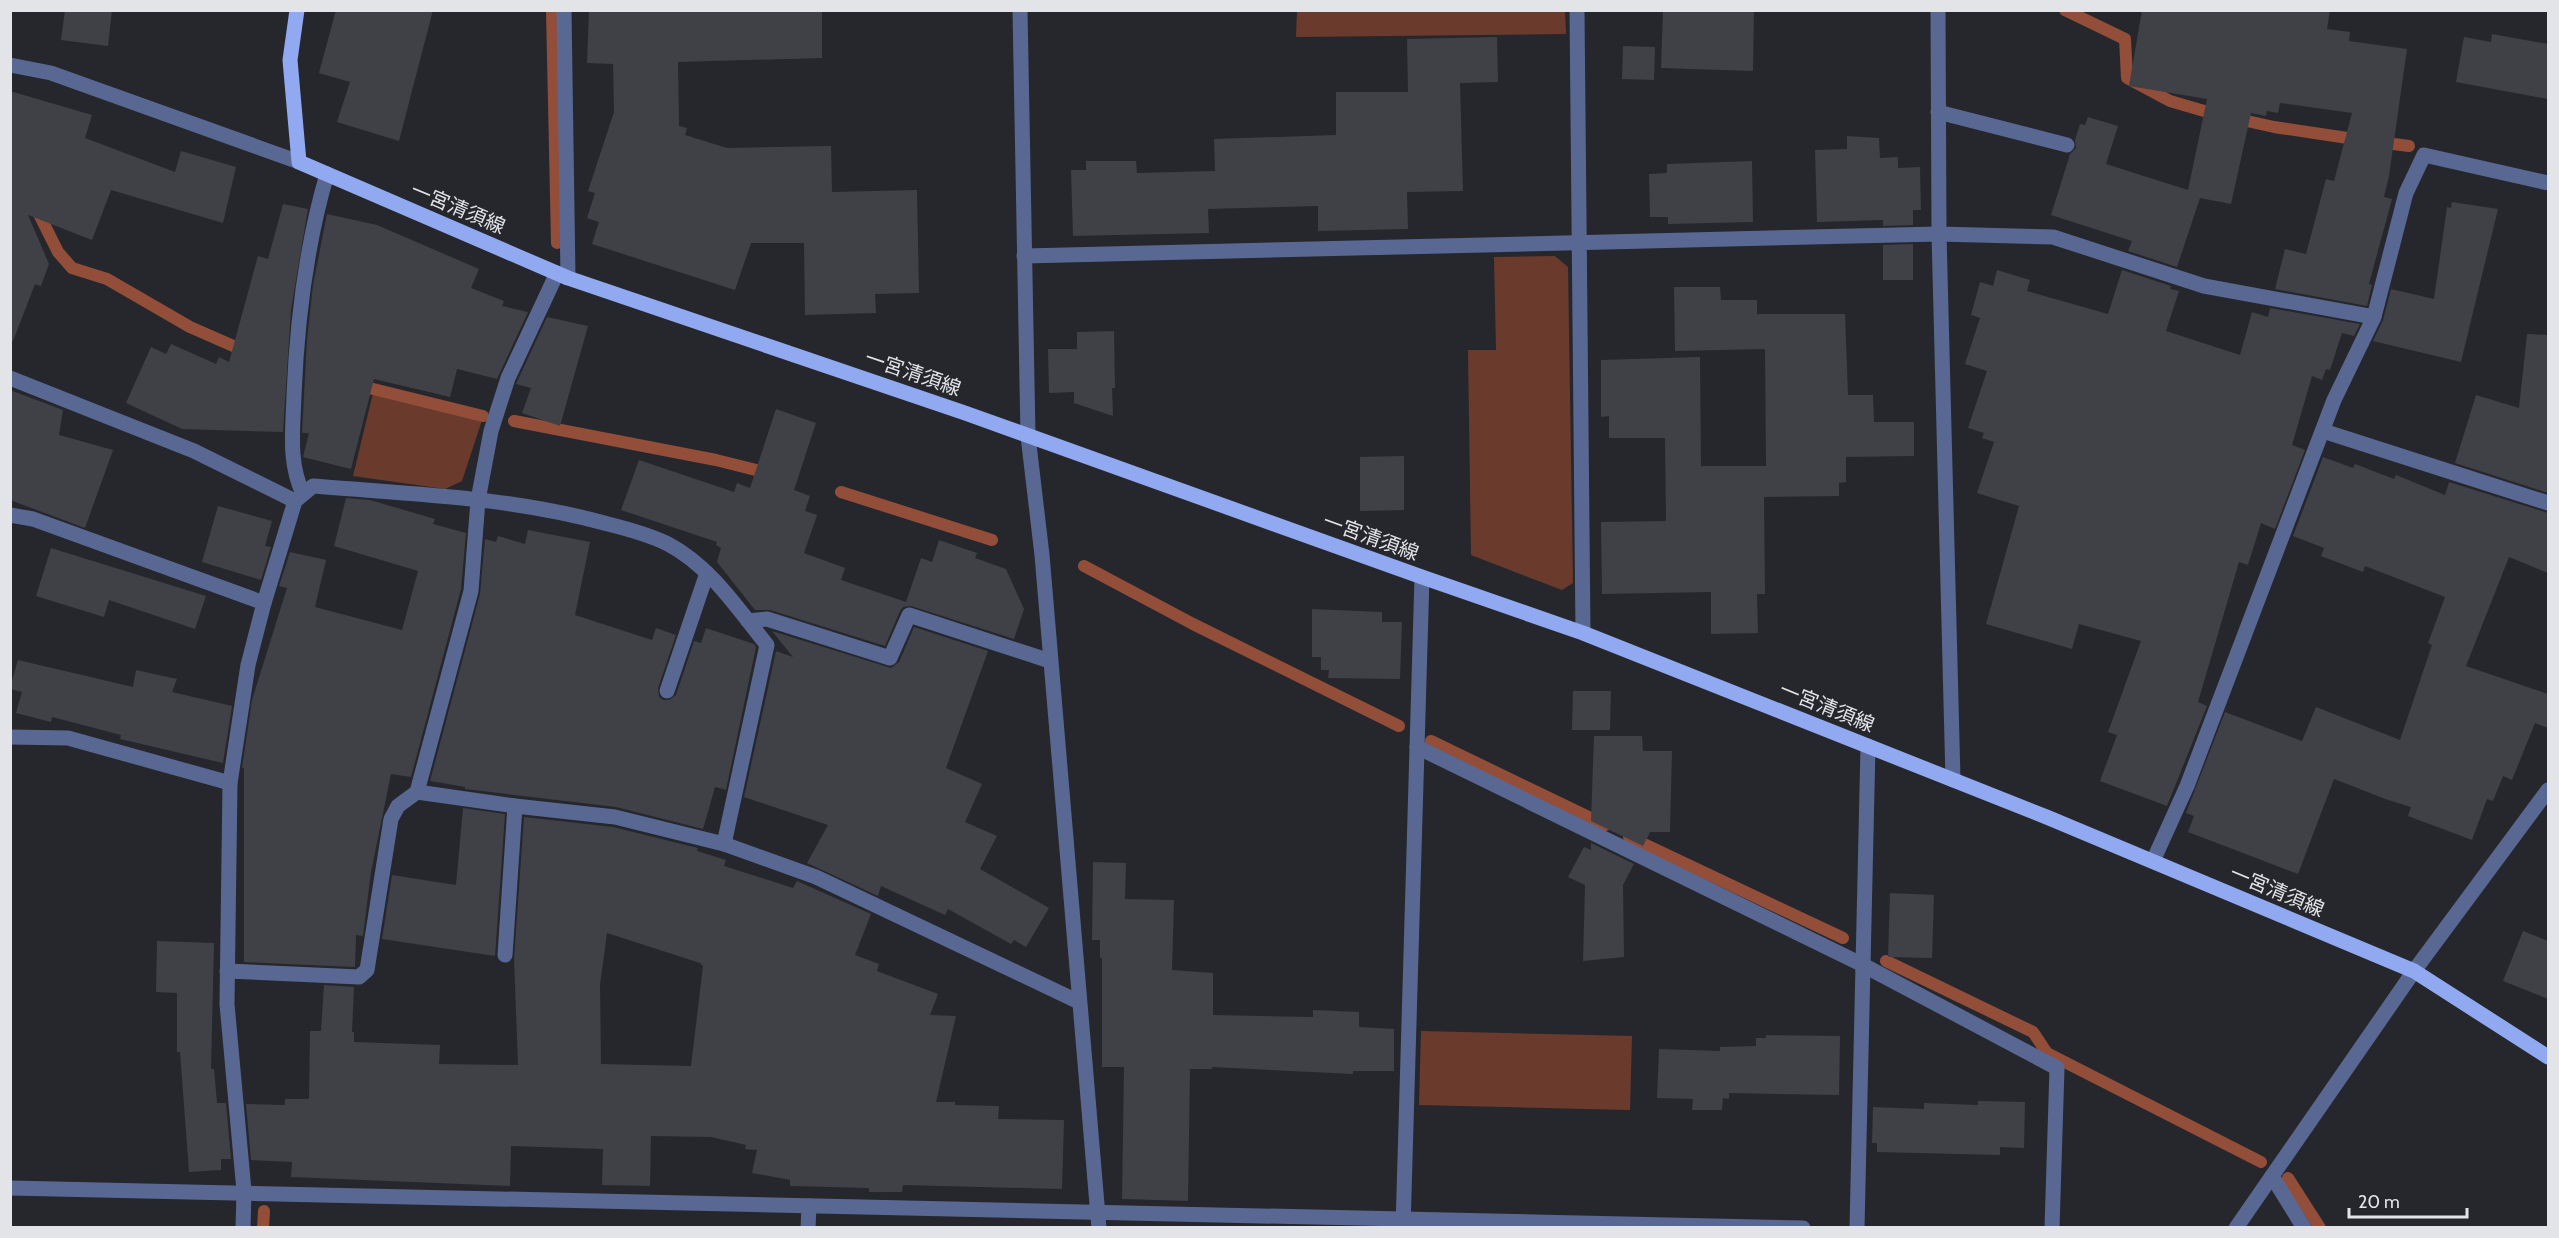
<svg xmlns="http://www.w3.org/2000/svg" width="2559" height="1238" viewBox="0 0 2559 1238" font-family="Cabin,'Noto Sans JP',sans-serif">
<rect width="100%" height="100%" fill="#26272c"/>
<!-- green -->
<g fill="#6a3b2c">
<path d="M 1297,11 L 1565,11 L 1566,34 L 1296,37 Z"/>
<path d="M 1555,256 L 1568,267 L 1573,583 L 1562,590 L 1471,555 L 1468,350 L 1496,350 L 1494,257 Z"/>
<path d="M 373,393 L 482,420 L 462,481 L 445,489 L 353,476 Z"/>
<path d="M 1421,1031 L 1632,1036 L 1630,1110 L 1419,1105 Z"/>
</g>
<g fill="none" stroke-linecap="round" stroke-linejoin="round">
<!-- stream -->
<g stroke="#934e3a" stroke-width="12">
<path d="M 552,10 L 557,243"/>
<path d="M 2065,10 L 2125,39 L 2127,78 L 2170,101 L 2211,113 L 2274,127 L 2361,140"/>
<path d="M 2378,142 L 2409,146"/>
<path d="M 35,206 L 58,252 L 72,268 L 107,279 L 190,327 L 247,352"/>
<path d="M 357,385 L 483,416"/>
<path d="M 514,421 L 716,460 L 772,474"/>
<path d="M 841,492 L 992,540"/>
<path d="M 1084,566 L 1193,624 L 1399,726"/>
<path d="M 1431,741 L 1605,825"/>
<path d="M 1629,837 L 1843,938"/>
<path d="M 1886,961 L 2033,1032 L 2047,1053 L 2261,1162"/>
<path d="M 2288,1178 L 2320,1228"/>
<path d="M 263,1228 L 264,1211"/>
</g>
</g>
<!-- building -->
<g fill="#3f4146" fill-rule="evenodd">
<path d="M 65,10 L 112,10 L 108,46 L 61,40 Z"/>
<path d="M 336,10 L 433,10 L 399,141 L 337,122 L 350,82 L 319,73 Z"/>
<path d="M 822,10 L 822,58 L 678,62 L 679,126 L 687,128 L 685,135 L 727,148 L 831,146 L 832,192 L 917,190 L 919,293 L 875,294 L 876,313 L 805,315 L 804,243 L 751,243 L 735,290 L 592,244 L 599,222 L 587,218 L 595,193 L 588,191 L 614,112 L 613,64 L 587,63 L 589,11 Z"/>
<path d="M 1708,10 L 1754,10 L 1753,71 L 1661,68 L 1663,11 L 1708,12 Z"/>
<path d="M 2142,10 L 2330,10 L 2327,29 L 2350,32 L 2349,41 L 2407,49 L 2389,176 L 2384,197 L 2392,199 L 2369,284 L 2372,285 L 2367,306 L 2275,289 L 2285,249 L 2306,254 L 2326,179 L 2334,181 L 2352,113 L 2280,103 L 2278,113 L 2267,111 L 2266,116 L 2251,113 L 2231,204 L 2200,198 L 2177,267 L 2128,251 L 2132,241 L 2051,215 L 2070,154 L 2076,148 L 2075,140 L 2080,124 L 2085,125 L 2088,117 L 2118,126 L 2106,164 L 2188,190 L 2207,99 L 2129,86 Z"/>
<path d="M 2492,34 L 2548,44 L 2548,99 L 2456,82 L 2464,37 L 2491,42 Z"/>
<path d="M 1497,37 L 1498,82 L 1460,83 L 1463,191 L 1407,192 L 1408,229 L 1318,231 L 1318,206 L 1208,209 L 1209,233 L 1073,236 L 1071,170 L 1086,170 L 1086,161 L 1136,161 L 1137,173 L 1215,171 L 1214,139 L 1336,135 L 1336,92 L 1408,92 L 1407,39 Z"/>
<path d="M 1623,46 L 1655,47 L 1654,80 L 1622,79 Z"/>
<path d="M 10,91 L 92,115 L 85,138 L 175,172 L 181,151 L 236,167 L 223,223 L 111,190 L 92,240 L 28,215 L 49,264 L 41,286 L 35,284 L 13,341 L 10,340 Z"/>
<path d="M 1847,136 L 1879,138 L 1880,158 L 1898,157 L 1898,168 L 1920,167 L 1921,210 L 1913,210 L 1913,225 L 1883,226 L 1883,220 L 1817,222 L 1815,150 L 1847,149 Z"/>
<path d="M 1752,161 L 1753,222 L 1668,224 L 1668,217 L 1650,217 L 1649,174 L 1667,173 L 1667,164 Z"/>
<path d="M 2452,202 L 2498,209 L 2461,362 L 2373,341 L 2383,320 L 2391,289 L 2434,299 L 2447,207 L 2451,208 Z"/>
<path d="M 283,204 L 308,209 L 291,310 L 283,432 L 182,429 L 126,403 L 151,347 L 166,354 L 171,344 L 216,364 L 219,357 L 229,362 L 258,256 L 268,259 Z"/>
<path d="M 327,214 L 377,225 L 479,269 L 471,288 L 504,301 L 502,306 L 528,312 L 497,379 L 457,369 L 450,397 L 374,379 L 351,469 L 303,457 L 309,433 L 302,433 L 307,340 L 313,285 Z"/>
<path d="M 1913,244 L 1913,280 L 1883,280 L 1883,245 Z"/>
<path d="M 1997,270 L 2030,280 L 2027,291 L 2108,314 L 2122,270 L 2171,286 L 2170,289 L 2179,291 L 2166,331 L 2240,355 L 2252,312 L 2268,317 L 2270,308 L 2360,324 L 2354,336 L 2342,333 L 2330,370 L 2326,369 L 2322,380 L 2312,376 L 2292,445 L 2305,450 L 2275,529 L 2261,523 L 2248,565 L 2239,562 L 2198,702 L 2207,706 L 2167,806 L 2100,781 L 2117,735 L 2108,732 L 2141,641 L 2079,624 L 2072,649 L 1986,624 L 2019,506 L 1977,493 L 1994,442 L 1982,438 L 1984,433 L 1968,428 L 1987,371 L 1965,364 L 1980,318 L 1971,315 L 1980,282 L 1993,286 Z"/>
<path d="M 1674,287 L 1720,287 L 1721,300 L 1757,300 L 1757,314 L 1845,314 L 1848,395 L 1873,395 L 1874,422 L 1914,422 L 1914,456 L 1846,457 L 1846,482 L 1839,483 L 1839,496 L 1764,497 L 1765,594 L 1757,594 L 1758,633 L 1711,634 L 1711,592 L 1602,594 L 1601,522 L 1666,521 L 1665,438 L 1609,438 L 1609,416 L 1601,417 L 1601,360 L 1700,357 L 1701,466 L 1766,466 L 1765,349 L 1675,351 Z"/>
<path d="M 547,317 L 588,326 L 560,426 L 522,413 L 531,388 L 516,384 Z"/>
<path d="M 1114,331 L 1115,388 L 1112,388 L 1113,416 L 1074,403 L 1074,392 L 1049,393 L 1048,349 L 1077,349 L 1077,332 Z"/>
<path d="M 2527,334 L 2548,335 L 2548,493 L 2455,463 L 2476,395 L 2519,408 Z"/>
<path d="M 10,390 L 63,410 L 59,435 L 113,450 L 85,528 L 10,500 Z"/>
<path d="M 776,409 L 816,423 L 794,490 L 810,496 L 805,511 L 817,515 L 804,553 L 845,568 L 841,580 L 906,602 L 921,558 L 932,562 L 939,540 L 977,553 L 975,558 L 1006,569 L 1024,609 L 1014,639 L 911,606 L 903,607 L 900,611 L 885,646 L 770,610 L 755,610 L 717,562 L 721,548 L 716,545 L 717,542 L 621,510 L 639,460 L 734,492 L 737,483 L 750,488 Z"/>
<path d="M 1404,456 L 1404,510 L 1360,511 L 1360,457 Z"/>
<path d="M 2323,457 L 2353,468 L 2355,464 L 2394,479 L 2396,475 L 2445,495 L 2449,482 L 2548,513 L 2548,573 L 2509,557 L 2466,666 L 2548,694 L 2548,728 L 2535,723 L 2512,780 L 2503,776 L 2493,801 L 2487,799 L 2472,840 L 2408,816 L 2411,807 L 2388,800 L 2334,779 L 2298,874 L 2188,832 L 2194,816 L 2186,813 L 2225,712 L 2302,741 L 2316,707 L 2400,740 L 2432,645 L 2428,643 L 2445,597 L 2365,566 L 2363,572 L 2321,556 L 2324,548 L 2293,536 Z"/>
<path d="M 346,498 L 370,500 L 435,519 L 433,524 L 466,533 L 461,589 L 411,777 L 391,774 L 371,872 L 363,936 L 356,935 L 355,967 L 244,962 L 244,768 L 242,768 L 252,700 L 287,588 L 279,586 L 290,552 L 326,560 L 315,607 L 402,630 L 418,571 L 334,546 Z"/>
<path d="M 218,506 L 272,521 L 265,546 L 271,547 L 261,580 L 202,562 Z"/>
<path d="M 528,530 L 590,542 L 575,615 L 652,640 L 656,628 L 676,635 L 658,688 L 659,697 L 663,700 L 669,700 L 676,695 L 694,641 L 701,643 L 706,628 L 754,644 L 756,647 L 726,790 L 715,787 L 703,829 L 616,807 L 465,789 L 465,787 L 430,781 L 480,594 L 485,539 L 496,542 L 498,536 L 525,544 Z"/>
<path d="M 51,548 L 206,596 L 195,629 L 109,600 L 104,617 L 36,596 Z"/>
<path d="M 1312,609 L 1382,612 L 1382,622 L 1402,622 L 1400,679 L 1328,678 L 1329,670 L 1321,670 L 1321,657 L 1312,657 Z"/>
<path d="M 914,627 L 988,651 L 946,768 L 982,784 L 965,822 L 997,836 L 980,869 L 1049,908 L 1026,947 L 1014,940 L 1011,944 L 948,909 L 945,915 L 881,886 L 878,896 L 807,863 L 828,825 L 744,797 L 776,651 L 793,657 L 772,631 L 891,668 L 899,662 Z"/>
<path d="M 18,660 L 133,687 L 136,670 L 177,679 L 172,692 L 232,706 L 223,763 L 120,739 L 121,735 L 52,717 L 51,722 L 16,713 L 22,692 L 10,689 L 10,687 Z"/>
<path d="M 1573,691 L 1611,691 L 1610,730 L 1572,730 Z"/>
<path d="M 1594,736 L 1642,736 L 1643,751 L 1672,751 L 1670,832 L 1650,832 L 1643,846 L 1591,821 Z"/>
<path d="M 463,808 L 505,814 L 495,956 L 382,939 L 392,875 L 456,885 Z"/>
<path d="M 524,817 L 613,827 L 698,848 L 697,851 L 726,860 L 724,866 L 793,888 L 797,881 L 871,914 L 855,955 L 879,964 L 877,971 L 938,994 L 930,1015 L 956,1016 L 936,1102 L 955,1102 L 955,1105 L 999,1106 L 998,1119 L 1064,1120 L 1062,1189 L 903,1185 L 902,1192 L 869,1192 L 869,1188 L 790,1186 L 790,1180 L 752,1173 L 757,1150 L 745,1149 L 746,1145 L 711,1137 L 651,1136 L 650,1186 L 602,1185 L 603,1149 L 511,1146 L 510,1186 L 291,1177 L 292,1162 L 251,1160 L 246,1104 L 285,1105 L 285,1099 L 309,1099 L 310,1031 L 321,1031 L 324,985 L 354,987 L 352,1032 L 354,1032 L 354,1042 L 440,1045 L 439,1064 L 518,1065 L 514,959 ZM 607,933 L 700,963 L 703,966 L 691,1066 L 601,1064 L 600,985 Z"/>
<path d="M 1591,843 L 1634,864 L 1623,885 L 1624,957 L 1583,961 L 1585,885 L 1568,877 L 1584,847 L 1591,850 Z"/>
<path d="M 1093,862 L 1126,863 L 1125,899 L 1174,900 L 1172,970 L 1213,973 L 1213,1015 L 1313,1017 L 1313,1010 L 1359,1012 L 1359,1027 L 1394,1029 L 1394,1071 L 1353,1071 L 1353,1074 L 1212,1067 L 1212,1069 L 1190,1069 L 1188,1201 L 1122,1199 L 1124,1067 L 1102,1067 L 1102,958 L 1100,958 L 1100,940 L 1092,940 Z"/>
<path d="M 1890,893 L 1934,895 L 1932,958 L 1888,957 Z"/>
<path d="M 2523,931 L 2548,941 L 2548,999 L 2503,981 Z"/>
<path d="M 157,941 L 214,943 L 211,1069 L 214,1069 L 217,1103 L 226,1103 L 231,1159 L 221,1159 L 221,1170 L 189,1172 L 180,1052 L 177,1052 L 177,993 L 156,992 Z"/>
<path d="M 1766,1035 L 1840,1036 L 1839,1095 L 1729,1093 L 1729,1099 L 1723,1098 L 1722,1110 L 1692,1110 L 1693,1099 L 1657,1098 L 1659,1049 L 1720,1051 L 1720,1047 L 1756,1046 L 1756,1038 L 1766,1038 Z"/>
<path d="M 1978,1101 L 2025,1102 L 2024,1148 L 2000,1147 L 2000,1155 L 1877,1152 L 1877,1143 L 1872,1143 L 1873,1107 L 1924,1109 L 1924,1103 L 1978,1105 Z"/>
</g>
<g fill="none" stroke-linecap="round" stroke-linejoin="round">
<!-- minor -->
<g stroke="#596893" stroke-width="15">
<path d="M 564,10 L 568,278"/>
<path d="M 1020,10 L 1028,436 L 1042,555 L 1099,1228"/>
<path d="M 1577,10 L 1583,633"/>
<path d="M 1938,10 L 1939,234 L 1953,780"/>
<path d="M 10,65 L 51,73 L 299,162"/>
<path d="M 1938,112 L 2067,145"/>
<path d="M 1024,256 L 1939,234 L 2053,237 L 2204,286 L 2374,317"/>
<path d="M 10,378 L 194,451 L 295,501"/>
<path d="M 2323,431 L 2548,503"/>
<path d="M 303,494 C 288,462 293,430 294,395 C 297,320 306,246 327,174"/>
<path d="M 10,515 L 33,519 L 264,603"/>
<path d="M 748,621 L 767,619 L 890,658 L 909,615 L 1050,661"/>
<path d="M 667,691 L 707,573"/>
<path d="M 10,737 L 68,738 L 230,783"/>
<path d="M 1417,747 L 1861,964 L 2057,1068 L 2052,1228"/>
<path d="M 417,792 L 515,806 L 615,817 L 724,844 L 816,877 L 1079,1002"/>
<path d="M 2153,861 L 2187,786 L 2334,400 L 2374,317 L 2406,193 L 2424,155 L 2548,183"/>
<path d="M 505,955 L 515,806"/>
<path d="M 227,971 L 359,977 L 367,970 L 391,819 L 398,806 L 417,792 L 471,591 L 478,500 L 491,431 L 508,378 L 557,273"/>
<path d="M 2272,1176 L 2304,1228"/>
<path d="M 10,1188 L 1803,1228"/>
<path d="M 243,1228 L 244,1191 L 227,1004 L 230,783 L 248,665 L 264,603 L 295,501 L 313,486 C 411,494 512,497 608,524 C 628,529 650,535 668,544 C 710,566 738,609 767,645 L 724,844"/>
<path d="M 808,1228 L 809,1206"/>
<path d="M 1403,1228 L 1422,577"/>
<path d="M 1857,1228 L 1868,746"/>
<path d="M 2236,1228 L 2414,971 L 2548,790"/>
</g>
<!-- major -->
<path stroke="#90a9f0" stroke-width="15" d="M 297,10 L 290,60 L 299,162 L 568,278 L 965,413 L 1422,577 L 1583,633 L 2049,818 L 2414,971 L 2548,1057"/>
</g>
<g text-anchor="middle" stroke-width="4.5" stroke-linejoin="round" paint-order="stroke">
<!-- street labels -->
<g font-size="20" fill="#e3e4e7" stroke="#26272c">
<text transform="translate(458 208) rotate(23)" y="7">一宮清須線</text>
<text transform="translate(913 373) rotate(19)" y="7">一宮清須線</text>
<text transform="translate(1371 537) rotate(20)" y="7">一宮清須線</text>
<text transform="translate(1827 707) rotate(22)" y="7">一宮清須線</text>
<text transform="translate(2277 891) rotate(23)" y="7">一宮清須線</text>
</g>
</g>
<!-- border -->
<rect width="2559" height="1238" fill="none" stroke="#e3e4e7" stroke-width="24"/>
<!-- scale -->
<path d="M2349 1208v9h118v-9" fill="none" stroke="#e3e4e7" stroke-width="3"/>
<text x="2358" y="1208" font-size="18" fill="#e3e4e7" stroke="#26272c" stroke-width="4.5" paint-order="stroke">20 m</text>
</svg>
